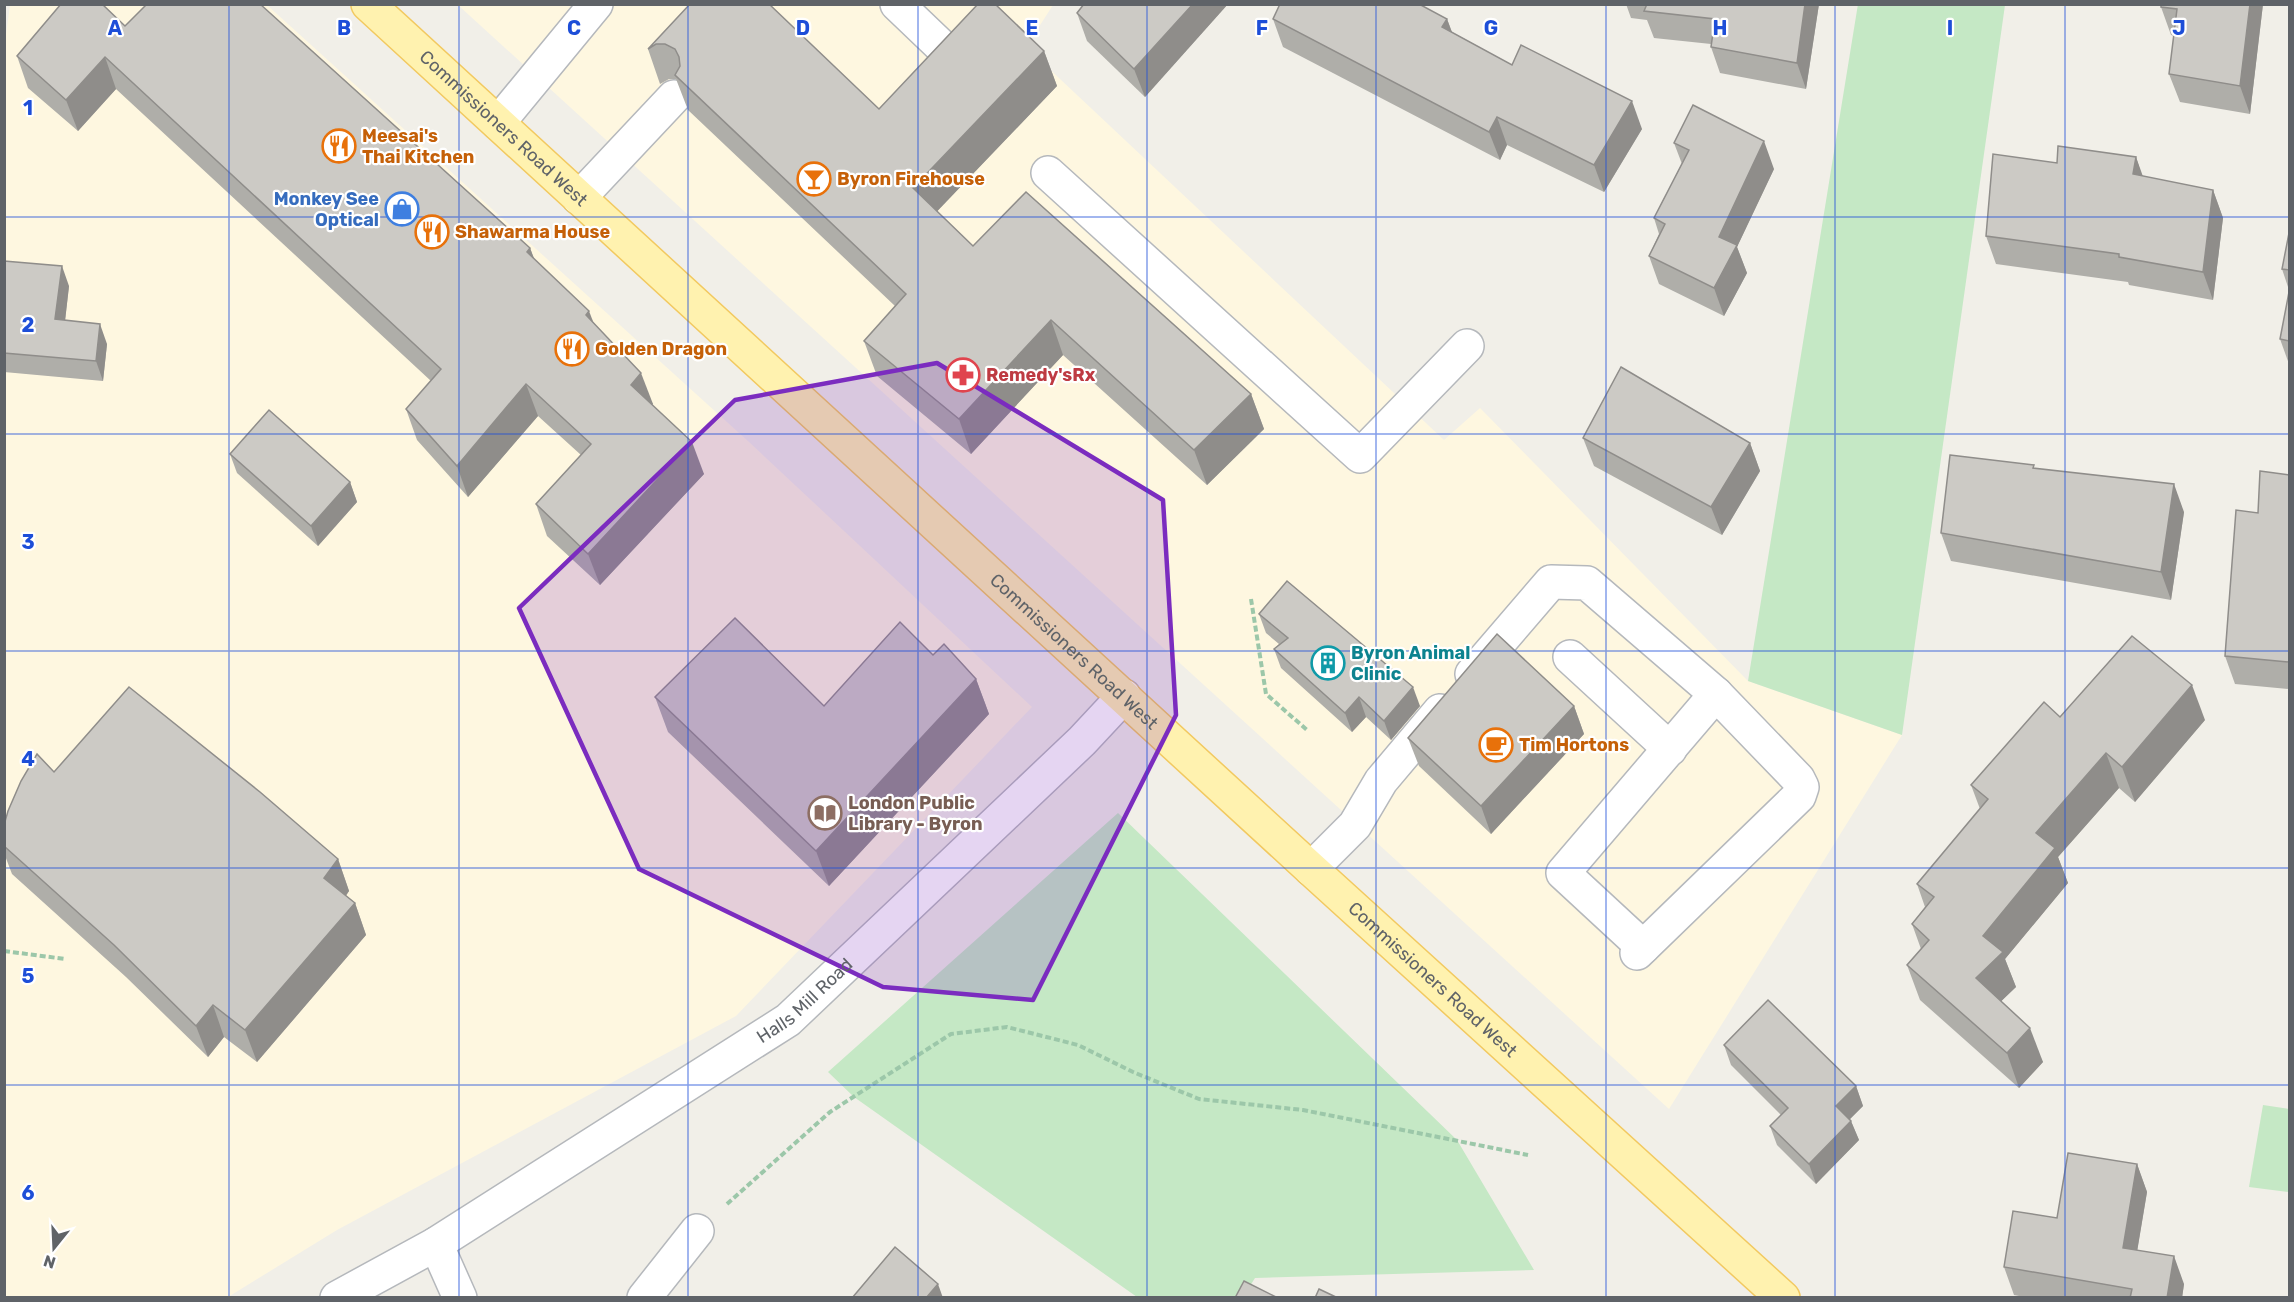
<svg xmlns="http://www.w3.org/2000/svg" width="2294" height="1302" viewBox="0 0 2294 1302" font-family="Rubik,sans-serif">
<rect width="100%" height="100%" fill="#f1efe8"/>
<!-- commercial -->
<g fill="#fef7e0">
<path d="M 10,5 L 267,5 L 749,442 L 1032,707 L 736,1016 L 337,1230 L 228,1297 L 5,1298 L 4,49 Z"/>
<path d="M 458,5 L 1053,5 L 1026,47 L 1444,440 L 1480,408 L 1748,681 L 1902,735 L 1669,1109 Z"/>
</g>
<!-- green -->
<g fill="#c5e8c5">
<path d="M 1858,4 L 2005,5 L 1902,735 L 1748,681 Z"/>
<path d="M 1118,813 L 1457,1140 L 1534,1270 L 1255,1278 L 1243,1297 L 1137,1297 L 854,1097 L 828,1072 Z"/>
<path d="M 2263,1105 L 2289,1109 L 2289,1192 L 2249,1187 Z"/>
</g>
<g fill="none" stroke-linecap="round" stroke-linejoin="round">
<!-- minor casing -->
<g stroke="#b5b8bc" stroke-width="36">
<g id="minor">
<path d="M 897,4 L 943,48"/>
<path d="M 498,123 L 596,4"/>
<path d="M 1048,173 L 1360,456 L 1467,346"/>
<path d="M 579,198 L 674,97"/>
<path d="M 1570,657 L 1670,749"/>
<path d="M 1472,674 L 1551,582 L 1587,583 L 1716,694 L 1798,779 L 1802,787 L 1799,796 L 1637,953"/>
<path d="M 1311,869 L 1355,825 L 1381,781 L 1440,711"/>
<path d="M 1643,947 L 1563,873 L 1716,694"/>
<path d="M 436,1244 L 460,1298"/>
<path id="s1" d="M 337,1298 L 436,1244 L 788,1020 L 1082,741 L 1124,696"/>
<path d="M 644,1298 L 697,1231"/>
</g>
</g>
<!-- major casing -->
<g stroke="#f2c960" stroke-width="36">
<g id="major">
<path id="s2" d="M 368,4 L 1311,869 L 1783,1298"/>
</g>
</g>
<!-- path -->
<g stroke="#9cc7a9" stroke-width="4" stroke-dasharray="6 3" stroke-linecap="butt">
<path d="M 1251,599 L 1266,694 L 1307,730"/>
<path d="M 4,951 L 65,959"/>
<path d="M 727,1204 L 830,1112 L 951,1034 L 1007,1027 L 1078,1045 L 1133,1072 L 1199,1099 L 1303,1110 L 1528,1155"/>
</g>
<!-- minor -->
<use href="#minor" stroke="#fff" stroke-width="33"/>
<!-- major -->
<use href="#major" stroke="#fff2af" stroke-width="33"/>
</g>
<!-- wall -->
<g fill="#afaea9">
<path d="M 690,4 L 879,109 L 1044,51 L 1057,86 L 937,211 L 973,246 L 1251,394 L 1264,429 L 1207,485 L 1063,355 L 971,454 L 877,376 L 864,341 L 895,306 L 688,110 L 676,79 L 669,79 L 660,84 L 648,49 Z"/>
<path d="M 1228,4 L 1145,97 L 1087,41 L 1077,13 Z"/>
<path d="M 1626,4 L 1819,4 L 1806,89 L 1720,73 L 1711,47 L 1711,44 L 1654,38 L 1647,20 L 1631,18 Z"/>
<path d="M 2263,4 L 2250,114 L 2180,102 L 2169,74 L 2174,36 L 2171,35 L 2161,7 Z"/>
<path d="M 1273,19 L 1447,19 L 1452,32 L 1512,65 L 1642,129 L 1604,192 L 1507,145 L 1500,160 L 1283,47 Z"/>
<path d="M 125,26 L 530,248 L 534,259 L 594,323 L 653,404 L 652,405 L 704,474 L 600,585 L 547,536 L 536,504 L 581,455 L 538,416 L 468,497 L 417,440 L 406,409 L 431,381 L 116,89 L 78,131 L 28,88 L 17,56 Z"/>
<path d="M 1674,143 L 1774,169 L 1737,247 L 1747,273 L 1724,316 L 1659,284 L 1649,256 L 1659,234 L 1654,218 L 1682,164 Z"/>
<path d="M 2136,157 L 2142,176 L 2213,190 L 2223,218 L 2213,300 L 2129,285 L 2128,282 L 1996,264 L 1986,236 L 2057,163 Z"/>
<path d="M 2289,233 L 2289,290 L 2282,269 Z"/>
<path d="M 4,261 L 69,286 L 65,320 L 107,344 L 103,381 L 4,372 Z"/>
<path d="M 2289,292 L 2289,364 L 2280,339 Z"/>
<path d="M 1583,438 L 1750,443 L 1760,471 L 1722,535 L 1594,466 Z"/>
<path d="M 230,454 L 350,482 L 357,502 L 318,546 L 237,473 Z"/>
<path d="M 2035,468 L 2184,512 L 2171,600 L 1951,561 L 1941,533 Z"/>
<path d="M 2289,475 L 2289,689 L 2235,684 L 2225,656 L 2258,513 Z"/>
<path d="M 1259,614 L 1420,706 L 1391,740 L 1366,717 L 1352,732 L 1281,668 L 1274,649 L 1279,644 L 1266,633 Z"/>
<path d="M 933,655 L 976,679 L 989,714 L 829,886 L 668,732 L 655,697 L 824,706 Z"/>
<path d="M 1574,706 L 1584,734 L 1491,834 L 1419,766 L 1408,738 Z"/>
<path d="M 2205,720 L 2135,802 L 2119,788 L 2058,857 L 2068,883 L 2005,959 L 2016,987 L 2001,1001 L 2043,1062 L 2019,1088 L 1920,1000 L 1907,965 L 1921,949 L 1912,924 L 1925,907 L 1917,884 L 1980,809 L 1971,785 Z"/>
<path d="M 4,825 L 338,859 L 349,891 L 346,896 L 355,903 L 366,935 L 257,1062 L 224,1037 L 208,1057 L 126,977 L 12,874 L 4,853 Z"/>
<path d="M 1724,1045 L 1856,1086 L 1863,1106 L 1850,1119 L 1859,1140 L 1816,1184 L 1777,1145 L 1770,1126 L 1781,1115 L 1731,1065 Z"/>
<path d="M 2137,1164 L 2147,1192 L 2137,1251 L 2184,1284 L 2182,1298 L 2029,1298 L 2014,1295 L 2004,1267 L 2057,1218 Z"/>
</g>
<!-- shaded-wall -->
<g fill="#8f8d8a">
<path d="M 1193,4 L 1228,4 L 1145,97 L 1134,69 Z"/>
<path d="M 1805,4 L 1819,4 L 1806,89 L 1797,63 Z"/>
<path d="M 2250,4 L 2263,4 L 2250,114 L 2240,86 Z"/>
<path d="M 1447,19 L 1457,46 L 1442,27 Z"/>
<path d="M 1044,51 L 1057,86 L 926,223 L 913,188 Z"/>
<path d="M 105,57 L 116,89 L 78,131 L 66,100 Z"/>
<path d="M 1632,101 L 1642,129 L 1604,192 L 1594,165 Z"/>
<path d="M 1497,117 L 1507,145 L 1500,160 L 1489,132 Z"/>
<path d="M 1764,141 L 1774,169 L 1737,247 L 1747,273 L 1724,316 L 1714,288 L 1719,237 Z"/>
<path d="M 2136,157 L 2146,185 L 2133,174 Z"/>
<path d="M 2213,190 L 2223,218 L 2213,300 L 2203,272 Z"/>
<path d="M 530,248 L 542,279 L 527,252 Z"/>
<path d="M 62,266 L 69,286 L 63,339 L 55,319 Z"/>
<path d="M 589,311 L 601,342 L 586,315 Z"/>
<path d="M 1051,320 L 1063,355 L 971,454 L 959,419 Z"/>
<path d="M 100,324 L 107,344 L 103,381 L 96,361 Z"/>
<path d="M 641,373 L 653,404 L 642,417 L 631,385 Z"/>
<path d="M 526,384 L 538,416 L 468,497 L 457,466 Z"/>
<path d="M 1251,394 L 1264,429 L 1207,485 L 1194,450 Z"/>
<path d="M 692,442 L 704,474 L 600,585 L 588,554 Z"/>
<path d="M 1750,443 L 1760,471 L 1722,535 L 1711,507 Z"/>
<path d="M 350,482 L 357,502 L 318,546 L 311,526 Z"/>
<path d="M 2174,484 L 2184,512 L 2171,600 L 2161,572 Z"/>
<path d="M 976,679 L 989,714 L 829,886 L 816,851 Z"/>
<path d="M 2192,685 L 2205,720 L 2135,802 L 2122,767 Z"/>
<path d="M 1413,687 L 1420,706 L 1391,740 L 1384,721 Z"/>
<path d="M 1359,697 L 1366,717 L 1352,732 L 1345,713 Z"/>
<path d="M 1574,706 L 1584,734 L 1491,834 L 1481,806 Z"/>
<path d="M 2106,753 L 2119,788 L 2058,857 L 2068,883 L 2005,959 L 2016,987 L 1989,1013 L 1976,978 L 1983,936 L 2036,833 Z"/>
<path d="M 338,859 L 349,891 L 335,910 L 324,878 Z"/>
<path d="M 355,903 L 366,935 L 257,1062 L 245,1030 Z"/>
<path d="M 213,1005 L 224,1037 L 208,1057 L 196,1026 Z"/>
<path d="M 2030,1028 L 2043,1062 L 2019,1088 L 2007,1053 Z"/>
<path d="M 1856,1086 L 1863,1106 L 1843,1126 L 1836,1106 Z"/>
<path d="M 1851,1121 L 1859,1140 L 1816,1184 L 1809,1164 Z"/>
<path d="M 2137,1164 L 2147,1192 L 2133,1276 L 2123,1248 Z"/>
<path d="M 2174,1256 L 2184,1284 L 2182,1298 L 2167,1298 Z"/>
<path d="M 938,1284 L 943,1298 L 926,1298 Z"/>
</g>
<!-- building -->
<g fill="#cccac5" stroke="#8f8d8a" stroke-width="1.5">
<path d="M 61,4 L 102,4 L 125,26 L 147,4 L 260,4 L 530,248 L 527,252 L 589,311 L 586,315 L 641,373 L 631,385 L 692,442 L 588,554 L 536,504 L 591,444 L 526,384 L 457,466 L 406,409 L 441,369 L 105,57 L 66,100 L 17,56 Z"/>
<path d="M 690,4 L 769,4 L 879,109 L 978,4 L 995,4 L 1044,51 L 913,188 L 973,246 L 1026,192 L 1251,394 L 1194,450 L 1051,320 L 959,419 L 864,341 L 906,294 L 675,75 L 680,66 L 679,57 L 675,49 L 665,44 L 656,44 L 648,49 Z"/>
<path d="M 1084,4 L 1193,4 L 1134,69 L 1077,13 Z"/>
<path d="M 1280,4 L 1419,4 L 1447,19 L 1442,27 L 1512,65 L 1521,45 L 1632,101 L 1594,165 L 1497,117 L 1489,132 L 1273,19 Z"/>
<path d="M 1647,4 L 1805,4 L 1797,63 L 1711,47 L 1715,19 L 1644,11 Z"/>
<path d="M 2161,4 L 2250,4 L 2240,86 L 2169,74 L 2177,9 L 2161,7 Z"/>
<path d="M 1693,105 L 1764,141 L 1719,237 L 1737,245 L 1714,288 L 1649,256 L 1665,224 L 1654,218 L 1689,150 L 1674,143 Z"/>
<path d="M 2058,146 L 2136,157 L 2133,174 L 2213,190 L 2203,272 L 2119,257 L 2119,254 L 1986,236 L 1993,154 L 2057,163 Z"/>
<path d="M 2289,233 L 2289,270 L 2282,269 Z"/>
<path d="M 4,261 L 62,266 L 55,319 L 100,324 L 96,361 L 4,353 Z"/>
<path d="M 2289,292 L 2289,341 L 2280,339 Z"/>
<path d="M 1621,367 L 1750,443 L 1711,507 L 1583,438 Z"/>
<path d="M 269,410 L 350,482 L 311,526 L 230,454 Z"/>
<path d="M 1950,455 L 2034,465 L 2033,468 L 2174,484 L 2161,572 L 1941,533 Z"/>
<path d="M 2260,471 L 2289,475 L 2289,662 L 2225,656 L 2236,510 L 2258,513 Z"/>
<path d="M 1287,581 L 1413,687 L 1384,721 L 1359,697 L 1345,713 L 1274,649 L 1288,638 L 1259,614 Z"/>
<path d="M 735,618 L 824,706 L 900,622 L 933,655 L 944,644 L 976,679 L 816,851 L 655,697 Z"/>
<path d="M 1497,634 L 1574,706 L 1481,806 L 1408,738 Z"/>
<path d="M 2132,636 L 2192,685 L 2122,767 L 2106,753 L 2036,833 L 2055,848 L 1983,936 L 2003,952 L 1976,978 L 2030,1028 L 2007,1053 L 1907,965 L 1929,940 L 1912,924 L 1934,897 L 1917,884 L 1988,799 L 1971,785 L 2044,702 L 2060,717 Z"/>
<path d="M 129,687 L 260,792 L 338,859 L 324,878 L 355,903 L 245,1030 L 213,1005 L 196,1026 L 114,945 L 4,846 L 4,825 L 8,811 L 21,781 L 37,754 L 54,772 Z"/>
<path d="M 1768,1000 L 1856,1086 L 1836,1106 L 1851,1121 L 1809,1164 L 1770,1126 L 1788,1108 L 1724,1045 Z"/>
<path d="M 2068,1153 L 2137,1164 L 2123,1248 L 2174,1256 L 2167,1298 L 2130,1298 L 2132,1289 L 2004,1267 L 2013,1211 L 2057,1218 Z"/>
<path d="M 895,1247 L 938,1284 L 926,1298 L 852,1298 Z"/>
<path d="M 1244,1281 L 1278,1298 L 1235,1298 Z"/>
<path d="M 1319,1289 L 1338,1298 L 1315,1298 Z"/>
</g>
<!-- marked area -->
<path fill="#7b2cbf" fill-opacity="0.2" stroke="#7b2cbf" stroke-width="4.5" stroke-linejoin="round" d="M 937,363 L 1163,500 L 1176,715 L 1033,1000 L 883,987 L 639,869 L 519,608 L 735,400 Z"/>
<!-- grid -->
<path fill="none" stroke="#1d4ed8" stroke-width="1.5" stroke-opacity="0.55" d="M 229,4 L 229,1298M 459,4 L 459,1298M 688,4 L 688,1298M 918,4 L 918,1298M 1147,4 L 1147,1298M 1376,4 L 1376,1298M 1606,4 L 1606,1298M 1835,4 L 1835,1298M 2065,4 L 2065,1298M 4,217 L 2290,217M 4,434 L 2290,434M 4,651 L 2290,651M 4,868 L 2290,868M 4,1085 L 2290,1085"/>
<!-- icons -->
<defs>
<g id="restaurant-ring" transform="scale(1.725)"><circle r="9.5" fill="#fff" stroke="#e8710a" stroke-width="1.5"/><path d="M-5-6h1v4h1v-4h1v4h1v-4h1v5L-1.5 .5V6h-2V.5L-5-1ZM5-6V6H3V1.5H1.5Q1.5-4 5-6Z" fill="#e8710a"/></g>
<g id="bar-ring" transform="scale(1.725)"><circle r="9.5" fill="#fff" stroke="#e8710a" stroke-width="1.5"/><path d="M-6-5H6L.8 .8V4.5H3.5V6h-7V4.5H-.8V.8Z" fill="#e8710a"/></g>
<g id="shop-ring" transform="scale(1.725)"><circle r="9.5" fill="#fff" stroke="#3f7fe0" stroke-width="1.5"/><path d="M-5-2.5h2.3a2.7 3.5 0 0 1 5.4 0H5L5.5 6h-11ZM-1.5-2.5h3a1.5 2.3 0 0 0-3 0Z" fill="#3f7fe0"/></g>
<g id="pharmacy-ring" transform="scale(1.725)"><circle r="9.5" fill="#fff" stroke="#e0444e" stroke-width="1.5"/><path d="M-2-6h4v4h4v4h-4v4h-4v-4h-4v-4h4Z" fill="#e0444e"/></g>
<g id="building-ring" transform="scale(1.725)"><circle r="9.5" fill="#fff" stroke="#0f9aa8" stroke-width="1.5"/><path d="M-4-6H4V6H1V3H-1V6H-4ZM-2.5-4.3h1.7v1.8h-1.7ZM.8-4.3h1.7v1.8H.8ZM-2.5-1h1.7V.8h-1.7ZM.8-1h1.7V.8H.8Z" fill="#0f9aa8"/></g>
<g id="cafe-ring" transform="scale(1.725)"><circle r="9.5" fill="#fff" stroke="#e8710a" stroke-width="1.5"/><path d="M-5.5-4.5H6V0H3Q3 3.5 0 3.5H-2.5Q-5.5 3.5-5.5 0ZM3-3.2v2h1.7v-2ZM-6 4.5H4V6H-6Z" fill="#e8710a"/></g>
<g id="library-ring" transform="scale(1.725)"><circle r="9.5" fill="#fff" stroke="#8d6e63" stroke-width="1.5"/><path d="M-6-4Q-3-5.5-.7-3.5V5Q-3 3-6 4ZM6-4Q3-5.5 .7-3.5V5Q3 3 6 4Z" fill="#8d6e63"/></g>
</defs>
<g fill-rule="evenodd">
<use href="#restaurant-ring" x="339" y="146"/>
<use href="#bar-ring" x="814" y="179"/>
<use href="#shop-ring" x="402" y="209"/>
<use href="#restaurant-ring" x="432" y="232"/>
<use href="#restaurant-ring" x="572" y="349"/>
<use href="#pharmacy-ring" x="963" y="375"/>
<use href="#building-ring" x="1328" y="663"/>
<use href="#cafe-ring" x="1496" y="745"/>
<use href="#library-ring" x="825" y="813"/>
</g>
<g text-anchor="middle" stroke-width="4.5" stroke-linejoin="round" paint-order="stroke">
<!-- street labels -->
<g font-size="18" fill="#5f6368" stroke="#fff">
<text dy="6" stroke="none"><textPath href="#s2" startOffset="184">Commissioners Road West</textPath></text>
<text dy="6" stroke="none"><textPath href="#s2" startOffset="958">Commissioners Road West</textPath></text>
<text dy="6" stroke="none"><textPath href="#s2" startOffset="1444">Commissioners Road West</textPath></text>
<text dy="6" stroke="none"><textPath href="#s1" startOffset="555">Halls Mill Road</textPath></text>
</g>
<!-- food labels -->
<g font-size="18" font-weight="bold" fill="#c56008" stroke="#fff" text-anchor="start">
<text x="362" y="142">Meesai's<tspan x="362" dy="21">Thai Kitchen</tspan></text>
<text x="837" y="185">Byron Firehouse</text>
<text x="455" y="238">Shawarma House</text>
<text x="595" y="355">Golden Dragon</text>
<text x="1519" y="751">Tim Hortons</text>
</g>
<!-- shop labels -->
<g font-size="18" font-weight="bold" fill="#366cbe" stroke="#fff" text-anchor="end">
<text x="379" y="205">Monkey See<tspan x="379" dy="21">Optical</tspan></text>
</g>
<!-- health labels -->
<g font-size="18" font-weight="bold" fill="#be3a42" stroke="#fff" text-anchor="start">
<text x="986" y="381">Remedy'sRx</text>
</g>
<!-- culture labels -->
<g font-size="18" font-weight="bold" fill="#0d838f" stroke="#fff" text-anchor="start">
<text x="1351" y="659">Byron Animal<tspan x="1351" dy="21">Clinic</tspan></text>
</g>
<!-- education labels -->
<g font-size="18" font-weight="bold" fill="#785e54" stroke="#fff" text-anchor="start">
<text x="848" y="809">London Public<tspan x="848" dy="21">Library - Byron</tspan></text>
</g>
</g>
<g font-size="20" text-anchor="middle" font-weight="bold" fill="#1d4ed8" stroke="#fff" stroke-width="4.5" stroke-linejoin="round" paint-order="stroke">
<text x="115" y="35">A</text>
<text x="344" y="35">B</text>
<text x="574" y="35">C</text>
<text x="803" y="35">D</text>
<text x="1032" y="35">E</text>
<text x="1262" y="35">F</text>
<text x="1491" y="35">G</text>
<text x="1720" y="35">H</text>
<text x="1950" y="35">I</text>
<text x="2179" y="35">J</text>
<text x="28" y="115">1</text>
<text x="28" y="332">2</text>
<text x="28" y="549">3</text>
<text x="28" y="766">4</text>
<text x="28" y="983">5</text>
<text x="28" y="1200">6</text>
</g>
<!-- border -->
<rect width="2294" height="1302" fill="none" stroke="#5f6368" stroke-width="12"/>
<!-- north arrow -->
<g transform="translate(54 1248) rotate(198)" stroke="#ffffff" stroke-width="4.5" paint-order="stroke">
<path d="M0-4.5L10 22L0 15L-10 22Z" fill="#5f6368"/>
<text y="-9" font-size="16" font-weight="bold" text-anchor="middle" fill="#5f6368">N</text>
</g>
</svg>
